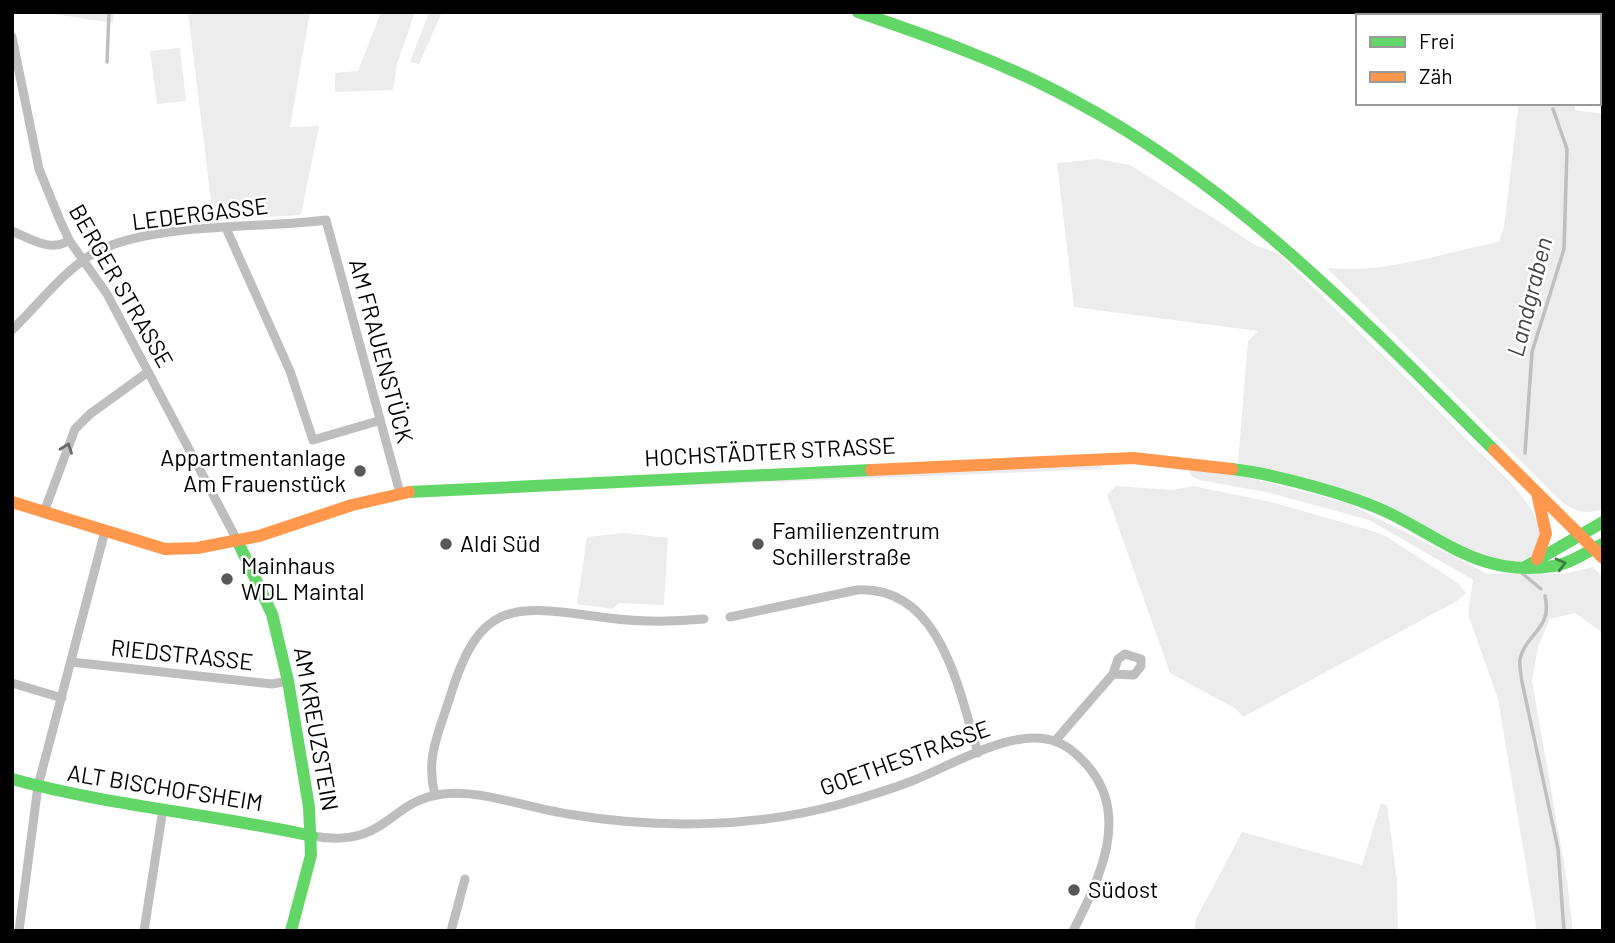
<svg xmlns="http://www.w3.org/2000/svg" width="1615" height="943" viewBox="0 0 1615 943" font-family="Barlow,sans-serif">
<rect width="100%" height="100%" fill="#fff"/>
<!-- green -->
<g fill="#ececec">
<path d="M 40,12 L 114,12 L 113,23 Z"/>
<path d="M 188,12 L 310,12 L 290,127 L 319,126 L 301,215 L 217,220 L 212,209 Z"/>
<path d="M 381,12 L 415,12 L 397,64 L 393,90 L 335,92 L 335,73 L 358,71 Z"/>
<path d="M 429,12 L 442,12 L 419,64 L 410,62 Z"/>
<path d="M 1473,12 L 1559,12 L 1561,16 L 1474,16 Z"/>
<path d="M 180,48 L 186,101 L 157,104 L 150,51 Z"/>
<path d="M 1599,90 L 1602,107 L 1575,104 L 1575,110 L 1603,114 L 1603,509 C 1584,515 1576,512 1561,501 L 1327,268 C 1386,274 1441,253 1499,242 L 1504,227 L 1518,108 L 1515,103 L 1599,103 Z"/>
<path d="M 1098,159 L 1130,165 L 1257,246 L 1278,253 C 1342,316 1408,378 1470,443 C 1491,464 1520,488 1534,514 C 1541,527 1543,548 1529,558 C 1492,585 1412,513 1376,500 C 1332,484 1284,473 1238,463 L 1248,341 L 1258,331 L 1074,307 L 1057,163 Z"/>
<path d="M 1099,463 L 1103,469 L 600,489 L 599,485 Z"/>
<path d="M 1188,468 L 1239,475 L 1350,504 L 1488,574 L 1564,574 L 1593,567 L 1603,577 L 1603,633 L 1575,613 L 1550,619 L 1538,647 L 1532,681 L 1567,881 L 1573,931 L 1537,931 L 1498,699 L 1468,614 L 1473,580 L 1369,520 L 1270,493 L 1200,480 L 1191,476 Z"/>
<path d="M 1116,486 L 1172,490 L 1193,486 L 1271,502 L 1366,529 L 1386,536 L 1459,584 L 1466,593 L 1457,601 L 1243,717 L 1236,709 L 1170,673 L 1107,495 Z"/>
<path d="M 624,533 L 668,538 L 664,605 L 619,603 L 613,609 L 577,604 L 587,537 Z"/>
<path d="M 1381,803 L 1387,805 L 1397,880 L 1398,931 L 1194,931 L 1196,919 L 1242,832 L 1362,865 Z"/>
</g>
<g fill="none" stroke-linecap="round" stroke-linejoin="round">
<!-- stream -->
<g stroke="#bfbfbf" stroke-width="3.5">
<path d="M 1511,12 L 1513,16"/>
<path d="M 107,62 L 109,12"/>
<path d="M 1525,453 L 1532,352 L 1564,249 L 1567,149 L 1553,109"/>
<path d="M 1523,574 L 1541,589"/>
<path d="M 1545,596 C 1553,629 1526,633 1520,659 C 1519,665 1521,675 1522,682 L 1558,849 L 1564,931"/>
</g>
<!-- street -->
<g stroke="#bebebe" stroke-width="9">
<path d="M 12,37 L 39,169 L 59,218 L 69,240 L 107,294 L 237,540"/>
<path d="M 226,228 L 290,371 L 313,440 L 378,421"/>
<path d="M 12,231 C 31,239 52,253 69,240"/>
<path d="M 12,330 C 37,306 63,271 94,253 C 150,222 261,229 326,220 L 400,493"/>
<path d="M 44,512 L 75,429 L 90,414 L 148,372"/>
<path d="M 730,617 L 857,590 C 941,585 959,691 978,753"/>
<path d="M 71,662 L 272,684 L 288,681"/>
<path d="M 12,683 L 62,698"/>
<path d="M 1055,741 L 1113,674 L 1118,659 L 1125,654 L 1141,659 L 1141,666 L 1134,675 L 1113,674"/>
<path d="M 435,795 C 425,758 439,732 450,697 C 481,595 516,606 608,618 C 640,622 672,622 704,619"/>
<path d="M 312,836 C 389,849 386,801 443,794 C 480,789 531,809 568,814 C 657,829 754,828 841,804 C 865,797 889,790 912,781 C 951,766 1015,725 1057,742 C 1068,746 1078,755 1086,764 C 1132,814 1099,880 1073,931"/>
<path d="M 19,931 L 38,786 L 105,531"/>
<path d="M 144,931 L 163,809"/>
<path d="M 451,931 L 465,879"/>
</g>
<!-- fast -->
<g stroke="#63d668" stroke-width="12">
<path d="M 858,12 C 931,37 1005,63 1073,100 C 1237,187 1364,321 1494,450"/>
<path d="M 1232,469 C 1274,474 1353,495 1391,514 C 1449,543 1483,577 1554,566 C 1570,564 1588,551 1603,544"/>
<path d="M 409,492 L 871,470"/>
<path d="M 237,540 L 272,614 L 288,681 L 309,807 L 311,855 L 291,931"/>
<path d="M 1525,567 L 1603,522"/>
<path d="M 12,779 C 110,806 213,814 312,836"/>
</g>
<!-- slow -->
<g stroke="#ff974d" stroke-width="12">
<path d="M 1494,450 L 1603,558"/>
<path d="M 871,470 L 1133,458 L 1232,469"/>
<path d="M 1537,493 L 1546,534 L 1537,559"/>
<path d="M 12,502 L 165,549 L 197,548 L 259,536 L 352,505 L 409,492"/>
</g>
</g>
<!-- one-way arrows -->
<defs><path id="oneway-chevron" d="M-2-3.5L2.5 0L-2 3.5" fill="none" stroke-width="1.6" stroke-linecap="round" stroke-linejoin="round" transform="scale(1.75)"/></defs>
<use stroke="#686868" href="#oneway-chevron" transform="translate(67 448) rotate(-70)"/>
<use stroke="#3b803e" href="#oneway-chevron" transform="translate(1561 564) rotate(-15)"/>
<!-- markers -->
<g fill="#595959" stroke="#fff" stroke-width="2.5">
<circle cx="360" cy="471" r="7"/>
<circle cx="446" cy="544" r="7"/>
<circle cx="758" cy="544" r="7"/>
<circle cx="227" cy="579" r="7"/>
<circle cx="1074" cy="890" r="7"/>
</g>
<g text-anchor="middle" stroke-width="5" stroke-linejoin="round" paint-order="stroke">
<!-- street labels -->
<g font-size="23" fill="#000" stroke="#fff">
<text transform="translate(200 214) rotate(-7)" y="8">LEDERGASSE</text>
<text transform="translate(121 286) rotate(60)" y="8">BERGER STRASSE</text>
<text transform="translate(381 351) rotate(75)" y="8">AM FRAUENSTÜCK</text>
<text transform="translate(770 452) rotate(-3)" y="8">HOCHSTÄDTER STRASSE</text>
<text transform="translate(182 655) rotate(6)" y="8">RIEDSTRASSE</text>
<text transform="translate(316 729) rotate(80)" y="8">AM KREUZSTEIN</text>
<text transform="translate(905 758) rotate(-20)" y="8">GOETHESTRASSE</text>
<text transform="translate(165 788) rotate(9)" y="8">ALT BISCHOFSHEIM</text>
</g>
<!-- poi labels -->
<g font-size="23" fill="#000" stroke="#fff" text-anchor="start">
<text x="346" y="466" text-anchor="end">Appartmentanlage<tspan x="346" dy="26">Am Frauenstück</tspan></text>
<text x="772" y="539">Familienzentrum<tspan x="772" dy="26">Schillerstraße</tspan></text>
<text x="460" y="552">Aldi Süd</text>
<text x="241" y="574">Mainhaus<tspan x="241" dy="26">WDL Maintal</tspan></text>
<text x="1088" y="898">Südost</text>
</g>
<!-- water labels -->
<g font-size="24" font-style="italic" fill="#444" stroke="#fff">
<text transform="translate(1530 297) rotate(-76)" y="8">Landgraben</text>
</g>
</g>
<!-- border -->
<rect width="1615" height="943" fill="none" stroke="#000000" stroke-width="28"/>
<!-- legend -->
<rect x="1356" y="14" width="245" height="91" fill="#ffffff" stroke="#999999" stroke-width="2"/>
<rect x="1370" y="37" width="35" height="10" fill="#63d668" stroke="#999999" stroke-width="2"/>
<text x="1419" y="49" font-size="21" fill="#000000">Frei</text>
<rect x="1370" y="72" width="35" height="10" fill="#ff974d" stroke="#999999" stroke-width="2"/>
<text x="1419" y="84" font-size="21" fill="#000000">Zäh</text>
</svg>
